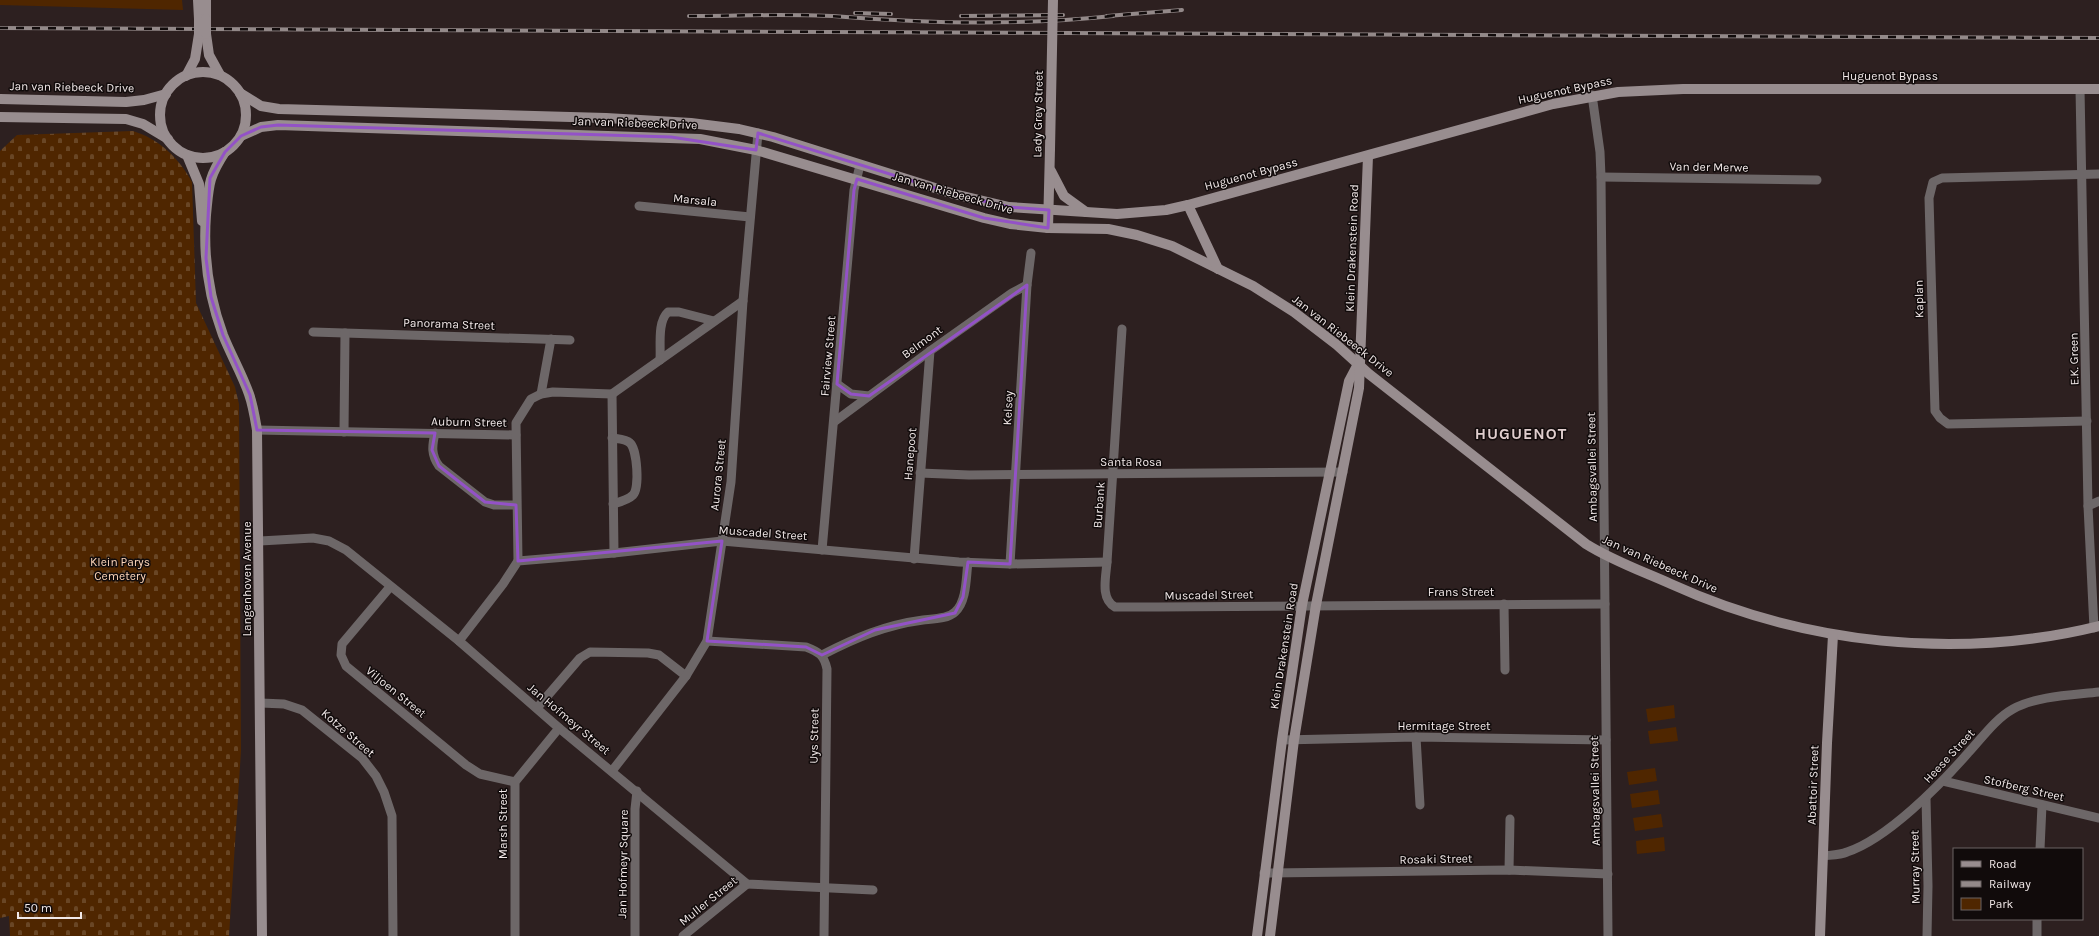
<svg xmlns="http://www.w3.org/2000/svg" width="2099" height="936" viewBox="0 0 2099 936" font-family="Karla,sans-serif">
<defs>
<pattern id="cemetery-stones" width="16" height="16" patternUnits="userSpaceOnUse"><rect width="16" height="16" fill="#4f2600"/><path d="M2 7V4a2 2 0 0 1 4 0v3zM10 15v-3a2 2 0 0 1 4 0v3z" fill="#694625"/></pattern>
</defs>
<rect width="100%" height="100%" fill="#2d2020"/>
<!-- cemetery -->
<path fill="url(#cemetery-stones)" d="M 133,131 C 159,139 179,158 192,182 L 196,303 L 235,387 L 239,404 L 241,751 L 229,936 L 10,936 L 9,916 L 0,918 L 0,151 L 17,135 Z"/>
<!-- park -->
<g fill="#4f2600">
<path d="M 0,0 L 182,0 L 183,10 L 0,5 Z"/>
<path d="M 1674,705 L 1675,718 L 1648,722 L 1646,709 Z"/>
<path d="M 1676,727 L 1678,741 L 1650,744 L 1648,731 Z"/>
<path d="M 1655,768 L 1657,781 L 1629,785 L 1627,772 Z"/>
<path d="M 1658,790 L 1660,804 L 1632,808 L 1630,794 Z"/>
<path d="M 1661,814 L 1663,827 L 1635,831 L 1633,818 Z"/>
<path d="M 1664,837 L 1665,851 L 1637,854 L 1636,841 Z"/>
</g>
<g fill="none" stroke-linecap="round" stroke-linejoin="round">
<!-- street -->
<g stroke="#6d6768" stroke-width="9">
<path d="M 2080,89 L 2088,506 L 2094,628"/>
<path d="M 1592,95 L 1600,152 L 1601,177 L 1608,936"/>
<path d="M 1601,177 L 1817,180"/>
<path d="M 639,206 L 750,217"/>
<path d="M 1122,329 L 1107,562 C 1106,577 1100,599 1115,607 L 1158,607 L 1605,604"/>
<path d="M 313,332 L 570,340"/>
<path d="M 660,360 C 661,346 657,322 668,312 L 679,312 L 714,321"/>
<path d="M 837,384 L 851,394 L 869,396"/>
<path d="M 541,394 L 551,339"/>
<path d="M 612,394 L 614,553"/>
<path d="M 2087,421 L 1948,424 L 1940,418 L 1935,411 L 1929,198 L 1933,182 L 1942,178 L 2099,174"/>
<path d="M 834,422 L 930,351 L 1012,293 L 1027,285"/>
<path d="M 257,430 L 516,435"/>
<path d="M 344,432 L 345,333"/>
<path d="M 435,433 C 432,446 431,455 439,466 L 485,502 L 494,505 L 516,505"/>
<path d="M 612,438 C 618,439 626,439 630,443 C 637,449 640,488 633,495 C 628,500 620,502 613,504"/>
<path d="M 920,473 L 969,475 L 1343,472"/>
<path d="M 2088,506 L 2099,501"/>
<path d="M 260,541 L 313,538 L 329,541 L 346,550 L 459,641 L 559,728 L 747,884 L 873,890"/>
<path d="M 822,550 L 854,190 L 860,165"/>
<path d="M 914,559 L 930,351"/>
<path d="M 518,561 L 516,423 L 531,399 L 541,394 L 553,392 L 612,394 L 743,301"/>
<path d="M 1010,564 L 1027,285 L 1031,253"/>
<path d="M 390,587 L 342,644 L 341,655 L 346,666 L 466,765 L 480,774 L 515,782"/>
<path d="M 1504,604 L 1505,670"/>
<path d="M 459,641 L 503,584 L 518,561 L 614,553 L 722,541 L 959,562 L 1010,564 L 1107,562"/>
<path d="M 707,641 L 806,647 C 819,652 824,655 827,669 L 824,936"/>
<path d="M 822,655 C 855,638 885,625 923,620 C 932,619 948,619 955,612 C 967,602 966,576 968,562"/>
<path d="M 261,703 L 284,704 L 302,710 L 362,758 L 376,776 L 384,792 L 392,816 L 393,936"/>
<path d="M 537,708 L 580,658 L 590,652 L 648,653 L 659,655 L 686,676"/>
<path d="M 1416,737 L 1420,805"/>
<path d="M 1282,740 L 1416,737 L 1606,740"/>
<path d="M 612,771 L 686,676 L 707,641 L 731,482 L 743,301 L 758,133"/>
<path d="M 1943,781 L 2099,818"/>
<path d="M 1926,798 L 1928,886 L 1927,936"/>
<path d="M 2040,849 L 2042,805"/>
<path d="M 1823,856 C 1831,855 1840,855 1847,852 C 1887,839 1940,785 1968,753 C 1982,738 1995,719 2013,709 C 2036,696 2073,695 2099,692"/>
<path d="M 1509,870 L 1510,819"/>
<path d="M 1264,873 L 1509,870 L 1608,874"/>
<path d="M 515,936 L 515,782 L 559,728"/>
<path d="M 635,936 L 635,809 L 637,791"/>
<path d="M 683,936 L 747,884"/>
<path d="M 2037,936 L 2037,919"/>
</g>
<!-- secondary -->
<g stroke="#988d8f" stroke-width="10">
<path d="M 198,0 L 199,19"/>
<path d="M 206,19 L 206,0"/>
<path d="M 206,34 L 209,55 L 220,75"/>
<circle cx="203" cy="115" r="43"/>
<path d="M 186,76 L 195,59 L 199,34"/>
<path d="M 240,93 L 261,106 L 279,109 L 606,118 L 691,123 L 739,129 L 773,137 L 954,194 L 1009,207 L 1117,214 L 1166,210 L 1188,205 L 1553,104 L 1618,92 L 1683,89 L 2099,89"/>
<path d="M 0,99 L 126,102 L 144,100 L 166,94"/>
<path d="M 0,117 L 126,119 L 143,124 L 168,139"/>
<path d="M 241,136 L 261,127 L 278,125 L 700,139 L 756,150 L 984,218 L 1010,224 L 1048,228 L 1108,229 L 1137,235 L 1172,246 L 1253,286 L 1294,312 L 1337,345 L 1369,374 L 1586,544 C 1613,561 1642,571 1671,584 C 1803,644 1957,661 2099,626"/>
<path d="M 225,152 C 208,178 209,185 206,215 C 203,256 209,297 223,335 C 231,355 242,374 249,394 C 253,405 255,418 257,430 L 262,936"/>
<path d="M 187,155 L 199,184 L 202,221"/>
<path d="M 1051,171 L 1064,196 L 1086,212"/>
<path d="M 1188,205 L 1218,269"/>
<path d="M 1048,228 L 1050,149"/>
<path d="M 1257,936 L 1282,740 L 1302,605 L 1349,381 L 1358,364"/>
<path d="M 1270,936 L 1294,740 L 1316,605 L 1359,388 L 1368,156"/>
<path d="M 1820,936 L 1827,743 L 1833,635"/>
</g>
<!-- rail casing -->
<g stroke="#938989" stroke-width="4">
<g id="rail">
<path d="M 855,13 L 891,14"/>
<path d="M 689,16 C 741,16 794,13 846,17 C 935,24 1025,25 1113,16"/>
<path d="M 961,16 L 1063,15"/>
<path d="M 1107,16 L 1182,10"/>
<path d="M 0,28 L 2099,38"/>
</g>
</g>
<!-- rail -->
<use href="#rail" stroke="#110b0b" stroke-width="2.5" stroke-dasharray="8" stroke-linecap="butt"/>
<!-- secondary-bridge -->
<g stroke="#988d8f" stroke-width="10">
<path d="M 199,19 L 199,34"/>
<path d="M 206,19 L 206,34"/>
<path d="M 1050,149 L 1053,0"/>
</g>
</g>
<!-- marked area -->
<path fill="none" stroke="#9352c7" stroke-width="3" stroke-linejoin="round" d="M 278,125 L 671,137 L 756,150 L 758,133 L 954,194 L 1009,207 L 1049,210 L 1048,228 L 984,218 L 857,179 L 854,190 L 837,384 L 851,394 L 869,396 L 1027,285 L 1010,564 L 968,562 L 963,597 L 955,613 L 875,630 L 822,655 L 806,647 L 707,641 L 722,541 L 518,561 L 516,505 L 485,502 L 439,466 L 432,450 L 435,433 L 257,430 L 250,395 L 223,335 L 211,297 L 206,258 L 210,178 L 225,152 L 241,136 L 261,127 Z"/>
<g text-anchor="middle" stroke-width="3" stroke-linejoin="round" paint-order="stroke">
<!-- street labels -->
<g font-size="12" fill="#f1e8e8" stroke="#110b0b">
<text x="1890" y="80">Huguenot Bypass</text>
<text transform="translate(72 87) rotate(1)" y="4">Jan van Riebeeck Drive</text>
<text transform="translate(1565 90) rotate(-12)" y="4">Huguenot Bypass</text>
<text transform="translate(1038 114) rotate(-89)" y="4">Lady Grey Street</text>
<text transform="translate(635 123) rotate(2)" y="4">Jan van Riebeeck Drive</text>
<text transform="translate(1709 167) rotate(1)" y="4">Van der Merwe</text>
<text transform="translate(1251 174) rotate(-15)" y="4">Huguenot Bypass</text>
<text transform="translate(953 193) rotate(16)" y="4">Jan van Riebeeck Drive</text>
<text transform="translate(695 200) rotate(6)" y="4">Marsala</text>
<text transform="translate(1352 248) rotate(-88)" y="4">Klein Drakenstein Road</text>
<text transform="translate(1919 299) rotate(-91)" y="4">Kaplan</text>
<text transform="translate(449 324) rotate(2)" y="4">Panorama Street</text>
<text transform="translate(1343 336) rotate(38)" y="4">Jan van Riebeeck Drive</text>
<text transform="translate(922 342) rotate(-36)" y="4">Belmont</text>
<text transform="translate(828 356) rotate(-85)" y="4">Fairview Street</text>
<text transform="translate(2074 359) rotate(-91)" y="4">E.K. Green</text>
<text transform="translate(1008 408) rotate(-87)" y="4">Kelsey</text>
<text transform="translate(469 422) rotate(1)" y="4">Auburn Street</text>
<text transform="translate(910 454) rotate(-85)" y="4">Hanepoot</text>
<text x="1131" y="466">Santa Rosa</text>
<text transform="translate(1592 467) rotate(-91)" y="4">Ambagsvallei Street</text>
<text transform="translate(718 475) rotate(-84)" y="4">Aurora Street</text>
<text transform="translate(1099 505) rotate(-86)" y="4">Burbank</text>
<text transform="translate(763 533) rotate(4)" y="4">Muscadel Street</text>
<text transform="translate(1660 564) rotate(24)" y="4">Jan van Riebeeck Drive</text>
<text transform="translate(247 579) rotate(-90)" y="4">Langenhoven Avenue</text>
<text x="1461" y="596">Frans Street</text>
<text transform="translate(1209 595) rotate(-1)" y="4">Muscadel Street</text>
<text transform="translate(1284 646) rotate(-81)" y="4">Klein Drakenstein Road</text>
<text transform="translate(396 692) rotate(39)" y="4">Viljoen Street</text>
<text transform="translate(569 719) rotate(40)" y="4">Jan Hofmeyr Street</text>
<text x="1444" y="730">Hermitage Street</text>
<text transform="translate(348 733) rotate(41)" y="4">Kotze Street</text>
<text transform="translate(814 736) rotate(-89)" y="4">Uys Street</text>
<text transform="translate(1949 756) rotate(-47)" y="4">Heese Street</text>
<text transform="translate(1813 785) rotate(-88)" y="4">Abattoir Street</text>
<text transform="translate(2024 788) rotate(13)" y="4">Stofberg Street</text>
<text transform="translate(1595 791) rotate(-91)" y="4">Ambagsvallei Street</text>
<text transform="translate(503 824) rotate(-90)" y="4">Marsh Street</text>
<text transform="translate(1436 859) rotate(-1)" y="4">Rosaki Street</text>
<text transform="translate(623 864) rotate(-89)" y="4">Jan Hofmeyr Square</text>
<text transform="translate(1915 867) rotate(-91)" y="4">Murray Street</text>
<text transform="translate(708 901) rotate(-39)" y="4">Muller Street</text>
</g>
<!-- park labels -->
<g font-size="12" fill="#fed6ba" stroke="#110b0b">
<text x="120" y="566">Klein Parys<tspan x="120" dy="14">Cemetery</tspan></text>
</g>
<!-- district labels -->
<g font-size="16" font-weight="bold" letter-spacing="1" fill="#e0cece" stroke="#110b0b">
<text x="1521" y="439">HUGUENOT</text>
</g>
</g>
<!-- legend -->
<rect x="1953" y="848" width="130" height="72" fill="#110b0b" stroke="#6b6363"/>
<rect x="1961" y="861" width="20" height="6" fill="#988d8f" stroke="#6b6363"/>
<text x="1989" y="868" font-size="12" fill="#f1e8e8">Road</text>
<rect x="1961" y="881" width="20" height="6" fill="#938989" stroke="#6b6363"/>
<text x="1989" y="888" font-size="12" fill="#f1e8e8">Railway</text>
<rect x="1961" y="898" width="20" height="12" fill="#4f2600" stroke="#6b6363"/>
<text x="1989" y="908" font-size="12" fill="#f1e8e8">Park</text>
<!-- scale -->
<path d="M18 912v6h63v-6" fill="none" stroke="#f1e8e8" stroke-width="2"/>
<text x="24" y="912" font-size="12" fill="#f1e8e8" stroke="#110b0b" stroke-width="3" paint-order="stroke">50 m</text>
</svg>
